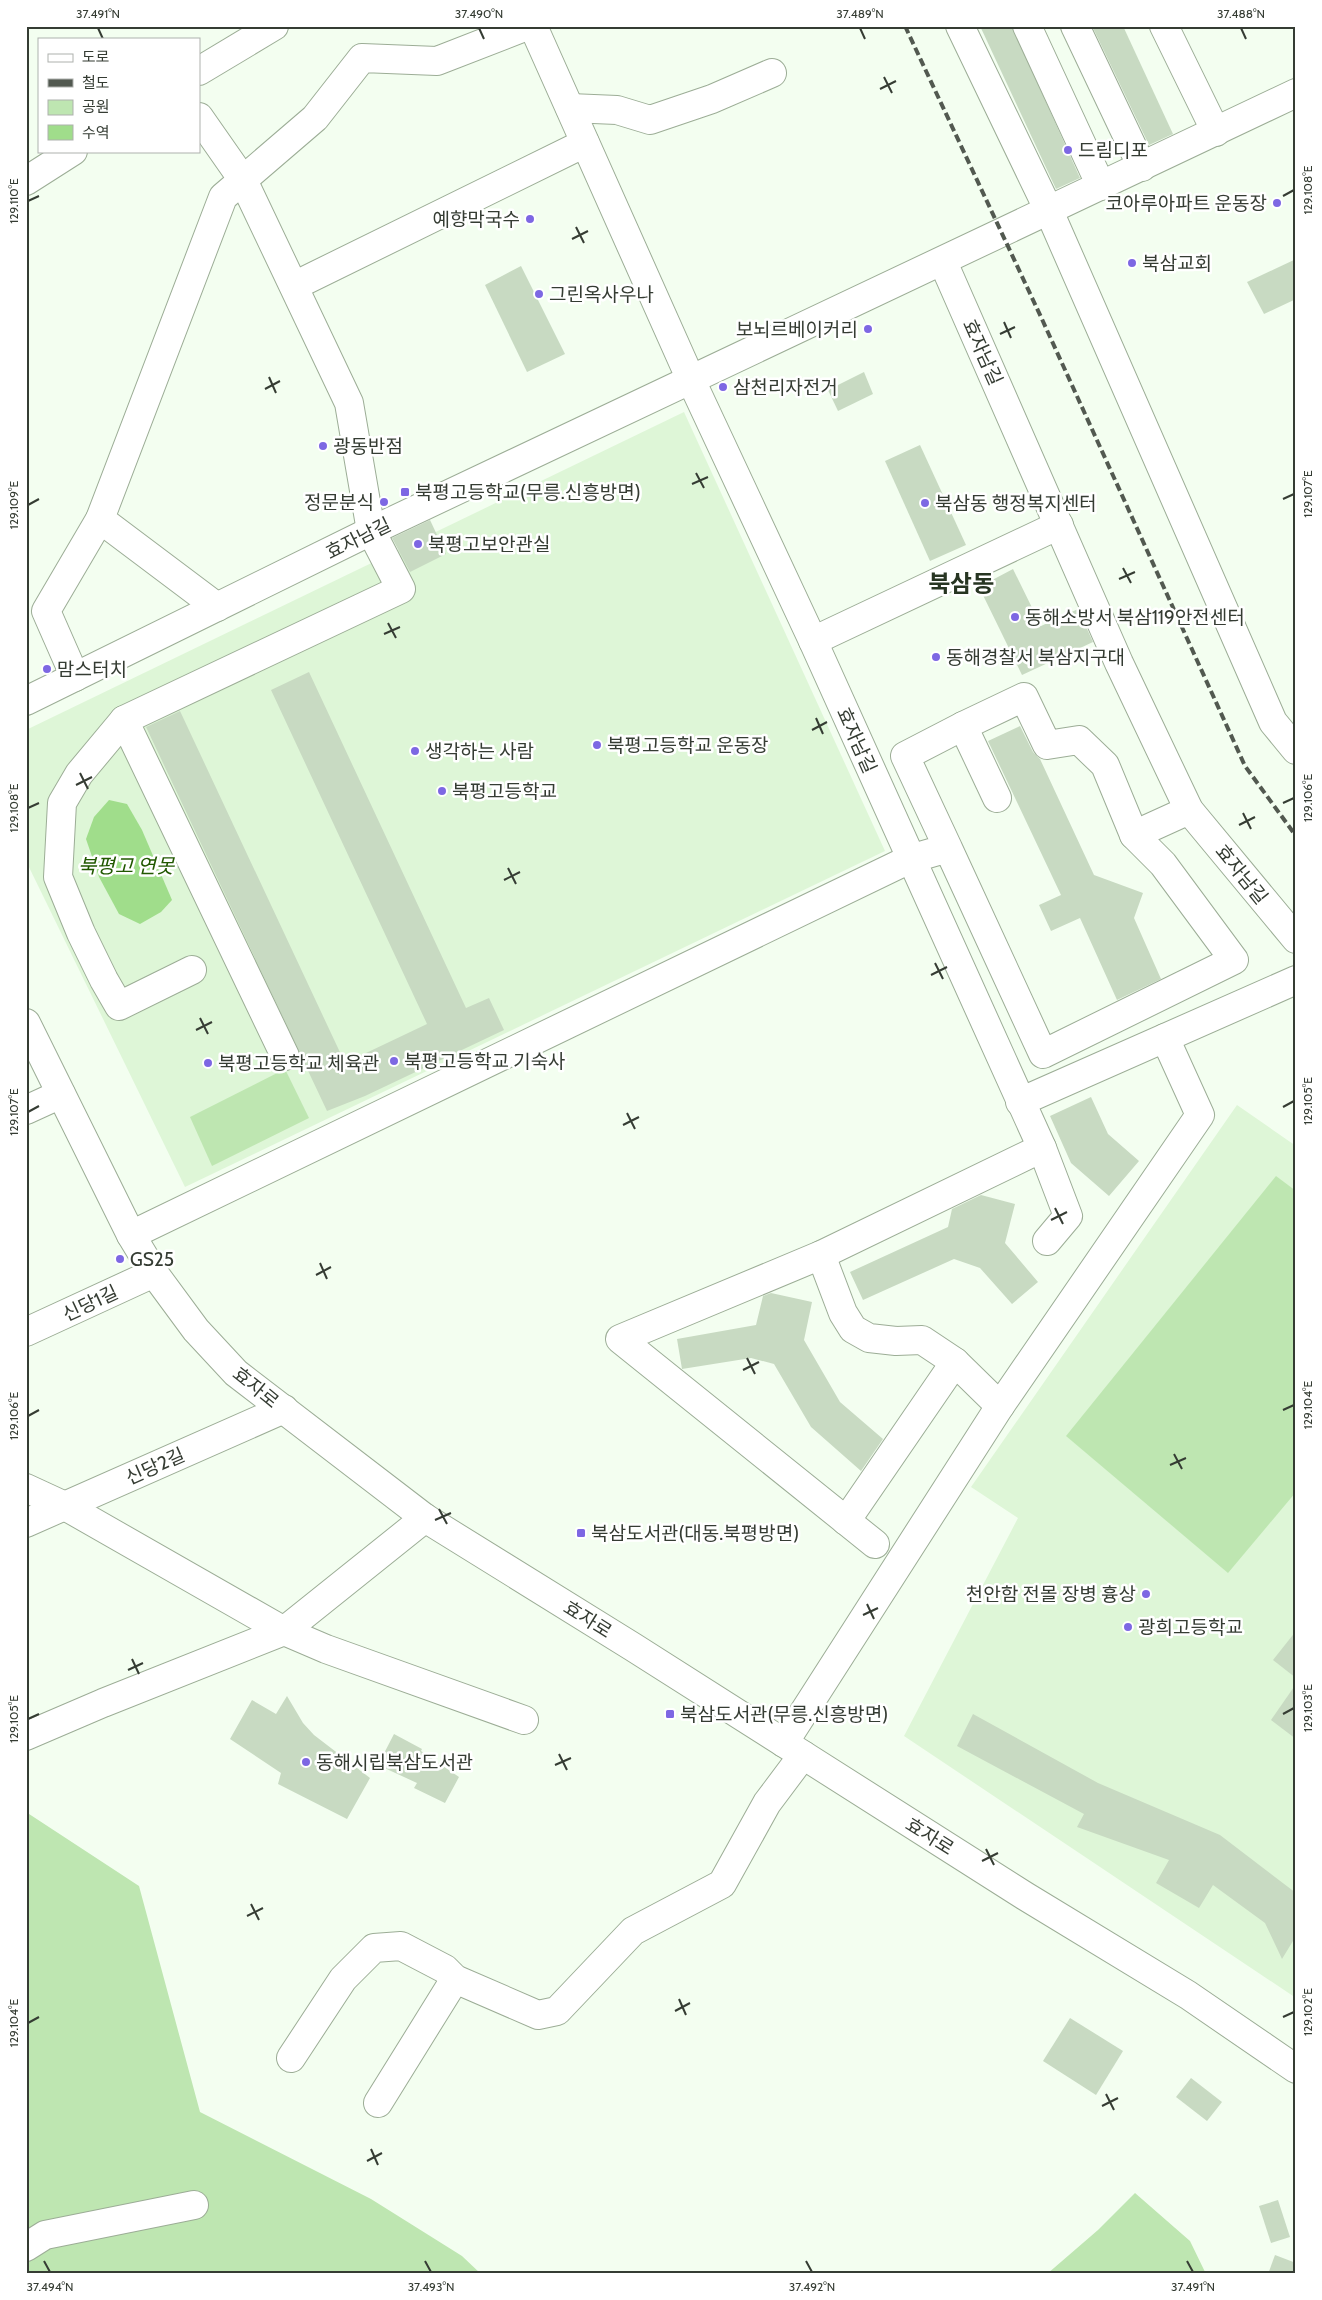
<svg xmlns="http://www.w3.org/2000/svg" width="1322" height="2300" viewBox="0 0 1322 2300" font-family="Cabin,'Noto Sans KR',sans-serif">
<rect width="100%" height="100%" fill="#f3fef0"/>
<!-- built -->
<g fill="#def6d7">
<path d="M 684,412 L 885,851 L 185,1187 L 26,861 L 26,730 Z"/>
<path d="M 1237,1105 L 1296,1146 L 1296,1998 L 904,1736 L 1018,1518 L 971,1487 Z"/>
</g>
<!-- green -->
<g fill="#bee6b1">
<path d="M 285,1069 L 309,1118 L 212,1166 L 190,1117 Z"/>
<path d="M 1276,1176 L 1296,1191 L 1296,1492 L 1228,1573 L 1066,1436 Z"/>
<path d="M 26,1812 L 139,1886 L 200,2112 L 371,2199 L 462,2256 L 481,2274 L 26,2274 Z"/>
<path d="M 1135,2193 L 1190,2241 L 1206,2274 L 1047,2274 L 1098,2230 Z"/>
</g>
<!-- water -->
<path fill="#a0dd8b" d="M 109,800 L 127,804 L 142,830 L 172,900 L 161,912 L 140,924 L 119,914 L 99,877 L 86,839 L 94,817 Z"/>
<!-- building -->
<g fill="#c8dac2">
<path d="M 980,26 L 1012,26 L 1080,178 L 1056,189 Z"/>
<path d="M 1092,26 L 1123,26 L 1173,134 L 1149,145 Z"/>
<path d="M 1296,259 L 1296,299 L 1264,314 L 1247,282 Z"/>
<path d="M 521,266 L 565,354 L 527,372 L 485,285 Z"/>
<path d="M 864,372 L 873,394 L 838,411 L 828,390 Z"/>
<path d="M 920,445 L 966,545 L 930,561 L 885,461 Z"/>
<path d="M 430,520 L 446,554 L 410,572 L 392,538 Z"/>
<path d="M 1013,569 L 1041,626 L 1078,609 L 1093,642 L 1022,675 L 979,587 Z"/>
<path d="M 309,672 L 466,1008 L 489,998 L 504,1030 L 365,1096 L 327,1111 L 146,727 L 180,711 L 345,1063 L 427,1024 L 271,690 Z"/>
<path d="M 1020,726 L 1033,752 L 1040,759 L 1094,875 L 1143,893 L 1134,918 L 1161,979 L 1117,1000 L 1080,918 L 1051,931 L 1039,905 L 1061,895 L 988,741 Z"/>
<path d="M 1091,1097 L 1108,1134 L 1139,1161 L 1109,1196 L 1071,1163 L 1050,1116 Z"/>
<path d="M 981,1195 L 1015,1204 L 1005,1243 L 1038,1282 L 1012,1304 L 980,1268 L 954,1259 L 863,1300 L 850,1272 L 948,1227 L 952,1209 Z"/>
<path d="M 771,1293 L 812,1302 L 804,1340 L 840,1402 L 883,1439 L 861,1471 L 811,1427 L 774,1364 L 751,1358 L 682,1369 L 677,1339 L 756,1325 L 763,1296 Z"/>
<path d="M 1296,1631 L 1296,1678 L 1273,1660 Z"/>
<path d="M 1296,1684 L 1296,1739 L 1271,1720 Z"/>
<path d="M 287,1696 L 303,1723 L 314,1735 L 370,1778 L 347,1819 L 278,1784 L 281,1773 L 230,1739 L 252,1700 L 276,1714 Z"/>
<path d="M 973,1714 L 1098,1783 L 1220,1835 L 1296,1893 L 1296,1936 L 1282,1959 L 1265,1923 L 1213,1885 L 1199,1908 L 1156,1883 L 1169,1860 L 1077,1827 L 1084,1814 L 957,1746 Z"/>
<path d="M 394,1734 L 422,1749 L 421,1751 L 459,1777 L 445,1803 L 414,1788 L 417,1783 L 378,1765 Z"/>
<path d="M 1070,2018 L 1123,2051 L 1096,2095 L 1043,2061 Z"/>
<path d="M 1191,2078 L 1222,2102 L 1207,2121 L 1176,2097 Z"/>
<path d="M 1278,2200 L 1290,2237 L 1271,2243 L 1259,2206 Z"/>
<path d="M 1275,2255 L 1296,2263 L 1296,2274 L 1268,2274 Z"/>
</g>
<g fill="none" stroke-linecap="round" stroke-linejoin="round">
<!-- minor casing -->
<g stroke="#9cad96" stroke-width="30">
<g id="minor">
<path d="M 533,26 L 691,380 L 813,641 L 1042,1148 L 1068,1216 L 1047,1241"/>
<path d="M 960,26 L 1049,211 L 1273,722 L 1296,750"/>
<path d="M 1027,26 L 1101,186"/>
<path d="M 1075,26 L 1142,167"/>
<path d="M 1164,26 L 1216,132"/>
<path d="M 199,71 L 274,26"/>
<path d="M 570,108 L 617,110 L 650,120 L 712,99 L 772,73"/>
<path d="M 26,181 L 73,151"/>
<path d="M 943,262 L 1119,663 L 1189,810 L 1296,939"/>
<path d="M 294,286 L 585,143"/>
<path d="M 217,607 L 100,519 L 223,197 L 315,118 L 362,58 L 437,61 L 527,26"/>
<path d="M 813,641 L 1059,525"/>
<path d="M 75,677 L 46,611 L 100,519"/>
<path d="M 26,701 L 371,531 L 1296,93"/>
<path d="M 124,720 L 285,1056"/>
<path d="M 963,726 L 997,798"/>
<path d="M 1134,835 L 1189,810"/>
<path d="M 192,970 L 119,1006 L 104,980 L 81,933 L 58,877 L 62,803 L 79,774 L 124,720 L 401,589 L 371,531 L 349,403 L 243,180 L 199,117"/>
<path d="M 26,1023 L 131,1235 L 154,1273 L 196,1330 L 236,1373 L 425,1518 L 633,1647 L 1025,1896 L 1188,1995 L 1296,2069"/>
<path d="M 1020,1102 L 1296,980"/>
<path d="M 26,1110 L 61,1094"/>
<path d="M 131,1235 L 910,859 L 948,848 L 1043,1054 L 1234,960 L 1163,864 L 1134,835 L 1105,765 L 1079,740 L 1047,745 L 1024,697 L 963,726 L 905,756 L 948,848"/>
<path d="M 821,1255 L 843,1313 L 853,1329 L 869,1338 L 896,1341 L 922,1340 L 955,1362"/>
<path d="M 26,1332 L 154,1273"/>
<path d="M 26,1488 L 65,1506 L 284,1631 L 425,1518"/>
<path d="M 846,1521 L 955,1362 L 1000,1406"/>
<path d="M 26,1523 L 284,1409"/>
<path d="M 875,1544 L 620,1339 L 821,1255 L 1042,1148"/>
<path d="M 26,1736 L 103,1703 L 284,1631 L 326,1649 L 524,1720"/>
<path d="M 784,1743 L 1000,1406 L 1200,1115 L 1165,1038"/>
<path d="M 291,2058 L 343,1979 L 374,1948 L 401,1946 L 445,1969 L 455,1979 L 538,2015 L 557,2011 L 633,1931 L 722,1884 L 767,1803 L 803,1755"/>
<path d="M 378,2103 L 455,1979"/>
<path d="M 26,2247 L 45,2235 L 194,2205"/>
</g>
</g>
<!-- minor -->
<use href="#minor" stroke="#fff" stroke-width="28"/>
<!-- rail -->
<path stroke="#525950" stroke-width="4" stroke-dasharray="8 4" stroke-linecap="butt" d="M 905,26 L 1041,317 L 1245,766 L 1296,836"/>
</g>
<!-- ticks -->
<path fill="none" stroke="#353c33" stroke-width="2" d="M 98,28 L 103,39M 479,28 L 484,39M 860,28 L 865,39M 1241,28 L 1246,39M 884,77 L 892,93M 880,89 L 896,81M 1283,196 L 1294,190M 28,201 L 39,196M 576,227 L 584,243M 572,239 L 588,231M 1004,322 L 1011,338M 1000,334 L 1015,327M 269,377 L 276,393M 265,389 L 280,381M 696,473 L 704,488M 692,484 L 708,477M 1283,499 L 1294,494M 28,505 L 39,499M 1123,568 L 1131,583M 1119,579 L 1135,572M 388,623 L 396,638M 384,634 L 400,627M 816,718 L 823,734M 812,730 L 827,722M 80,773 L 88,789M 76,785 L 92,777M 1283,803 L 1294,798M 28,808 L 39,803M 1243,813 L 1251,829M 1239,825 L 1255,817M 508,868 L 516,884M 504,880 L 520,872M 935,963 L 943,979M 931,975 L 947,967M 200,1018 L 208,1034M 196,1030 L 212,1022M 1283,1107 L 1294,1101M 28,1112 L 39,1106M 627,1113 L 635,1129M 623,1125 L 639,1117M 1055,1208 L 1063,1224M 1051,1220 L 1067,1212M 320,1263 L 327,1279M 316,1275 L 331,1267M 747,1358 L 755,1374M 743,1370 L 759,1362M 1283,1410 L 1294,1405M 28,1416 L 39,1410M 1174,1454 L 1182,1469M 1170,1465 L 1186,1458M 439,1509 L 447,1524M 435,1520 L 451,1513M 867,1604 L 874,1619M 863,1615 L 878,1608M 132,1659 L 139,1674M 128,1670 L 143,1663M 1283,1714 L 1294,1708M 28,1719 L 39,1714M 559,1754 L 567,1770M 555,1765 L 571,1758M 986,1849 L 994,1865M 982,1861 L 998,1853M 251,1904 L 259,1920M 247,1916 L 263,1908M 679,1999 L 686,2015M 675,2011 L 690,2003M 1283,2017 L 1294,2012M 28,2023 L 39,2017M 1106,2094 L 1114,2110M 1102,2106 L 1118,2098M 371,2149 L 378,2165M 367,2161 L 382,2153M 44,2261 L 50,2272M 425,2261 L 431,2272M 806,2261 L 812,2272M 1187,2261 L 1193,2272"/>
<!-- markers -->
<g fill="#7d67e3" stroke="#fff" stroke-width="2">
<circle cx="1068" cy="150" r="5"/>
<circle cx="1277" cy="203" r="5"/>
<circle cx="530" cy="219" r="5"/>
<circle cx="1132" cy="263" r="5"/>
<circle cx="539" cy="294" r="5"/>
<circle cx="868" cy="329" r="5"/>
<circle cx="723" cy="387" r="5"/>
<circle cx="323" cy="446" r="5"/>
<rect x="400" y="487" width="10" height="10" rx="2.5"/>
<circle cx="384" cy="502" r="5"/>
<circle cx="925" cy="503" r="5"/>
<circle cx="418" cy="544" r="5"/>
<circle cx="1015" cy="617" r="5"/>
<circle cx="936" cy="657" r="5"/>
<circle cx="47" cy="669" r="5"/>
<circle cx="597" cy="745" r="5"/>
<circle cx="415" cy="751" r="5"/>
<circle cx="442" cy="791" r="5"/>
<circle cx="394" cy="1061" r="5"/>
<circle cx="208" cy="1063" r="5"/>
<circle cx="120" cy="1259" r="5"/>
<rect x="576" y="1528" width="10" height="10" rx="2.5"/>
<circle cx="1146" cy="1594" r="5"/>
<circle cx="1128" cy="1627" r="5"/>
<rect x="665" y="1709" width="10" height="10" rx="2.5"/>
<circle cx="306" cy="1762" r="5"/>
</g>
<g text-anchor="middle" stroke-width="5" stroke-linejoin="round" paint-order="stroke">
<!-- poi labels -->
<g font-size="19" fill="#353c33" stroke="#fff" text-anchor="start">
<text x="1078" y="157">드림디포</text>
<text x="1267" y="210" text-anchor="end">코아루아파트 운동장</text>
<text x="520" y="226" text-anchor="end">예향막국수</text>
<text x="1142" y="270">북삼교회</text>
<text x="549" y="301">그린옥사우나</text>
<text x="858" y="336" text-anchor="end">보뇌르베이커리</text>
<text x="733" y="394">삼천리자전거</text>
<text x="333" y="453">광동반점</text>
<text x="415" y="499">북평고등학교(무릉.신흥방면)</text>
<text x="374" y="509" text-anchor="end">정문분식</text>
<text x="935" y="510">북삼동 행정복지센터</text>
<text x="428" y="551">북평고보안관실</text>
<text x="1025" y="624">동해소방서 북삼119안전센터</text>
<text x="946" y="664">동해경찰서 북삼지구대</text>
<text x="57" y="676">맘스터치</text>
<text x="607" y="752">북평고등학교 운동장</text>
<text x="425" y="758">생각하는 사람</text>
<text x="452" y="798">북평고등학교</text>
<text x="404" y="1068">북평고등학교 기숙사</text>
<text x="218" y="1070">북평고등학교 체육관</text>
<text x="130" y="1266">GS25</text>
<text x="591" y="1540">북삼도서관(대동.북평방면)</text>
<text x="1136" y="1601" text-anchor="end">천안함 전몰 장병 흉상</text>
<text x="1138" y="1634">광희고등학교</text>
<text x="680" y="1721">북삼도서관(무릉.신흥방면)</text>
<text x="316" y="1769">동해시립북삼도서관</text>
</g>
<!-- street labels -->
<g font-size="19" fill="#353c33" stroke="#fff">
<text transform="translate(983 352) rotate(66)" y="7">효자남길</text>
<text transform="translate(358 538) rotate(-26)" y="7">효자남길</text>
<text transform="translate(857 740) rotate(66)" y="7">효자남길</text>
<text transform="translate(1242 874) rotate(51)" y="7">효자남길</text>
<text transform="translate(90 1303) rotate(-25)" y="7">신당1길</text>
<text transform="translate(256 1387) rotate(39)" y="7">효자로</text>
<text transform="translate(155 1466) rotate(-24)" y="7">신당2길</text>
<text transform="translate(588 1619) rotate(32)" y="7">효자로</text>
<text transform="translate(930 1836) rotate(32)" y="7">효자로</text>
</g>
<!-- water labels -->
<g font-size="20" font-style="italic" fill="#215800" stroke="#fff">
<text x="126" y="873">북평고 연못</text>
</g>
<!-- district labels -->
<g font-size="24" font-weight="bold" fill="#273522" stroke="#fff">
<text x="961" y="592">북삼동</text>
</g>
</g>
<!-- border -->
<rect width="1322" height="2300" fill="none" stroke="#ffffff" stroke-width="55"/>
<!-- legend -->
<rect x="38" y="38" width="162" height="115" fill="#ffffff" stroke="#aeb1ad"/>
<rect x="48" y="54" width="25" height="8" fill="#ffffff" stroke="#aeb1ad"/>
<text x="82" y="62" font-size="15" fill="#353c33">도로</text>
<rect x="48" y="79" width="25" height="8" fill="#525950" stroke="#aeb1ad"/>
<text x="82" y="88" font-size="15" fill="#353c33">철도</text>
<rect x="48" y="100" width="25" height="15" fill="#bee6b1" stroke="#aeb1ad"/>
<text x="82" y="112" font-size="15" fill="#353c33">공원</text>
<rect x="48" y="125" width="25" height="15" fill="#a0dd8b" stroke="#aeb1ad"/>
<text x="82" y="138" font-size="15" fill="#353c33">수역</text>
<rect x="28" y="28" width="1266" height="2244" fill="none" stroke="#353c33" stroke-width="2"/>
<g font-size="12" text-anchor="middle" fill="#353c33">
<text x="98" y="18">37.491°N</text>
<text x="479" y="18">37.490°N</text>
<text x="860" y="18">37.489°N</text>
<text x="1241" y="18">37.488°N</text>
<text transform="translate(1308 190) rotate(-90)" y="4">129.108°E</text>
<text transform="translate(14 201) rotate(-90)" y="4">129.110°E</text>
<text transform="translate(1308 494) rotate(-90)" y="4">129.107°E</text>
<text transform="translate(14 505) rotate(-90)" y="4">129.109°E</text>
<text transform="translate(1308 798) rotate(-90)" y="4">129.106°E</text>
<text transform="translate(14 808) rotate(-90)" y="4">129.108°E</text>
<text transform="translate(1308 1101) rotate(-90)" y="4">129.105°E</text>
<text transform="translate(14 1112) rotate(-90)" y="4">129.107°E</text>
<text transform="translate(1308 1405) rotate(-90)" y="4">129.104°E</text>
<text transform="translate(14 1416) rotate(-90)" y="4">129.106°E</text>
<text transform="translate(1308 1708) rotate(-90)" y="4">129.103°E</text>
<text transform="translate(14 1719) rotate(-90)" y="4">129.105°E</text>
<text transform="translate(1308 2012) rotate(-90)" y="4">129.102°E</text>
<text transform="translate(14 2023) rotate(-90)" y="4">129.104°E</text>
<text x="50" y="2291">37.494°N</text>
<text x="431" y="2291">37.493°N</text>
<text x="812" y="2291">37.492°N</text>
<text x="1193" y="2291">37.491°N</text>
</g>
</svg>
